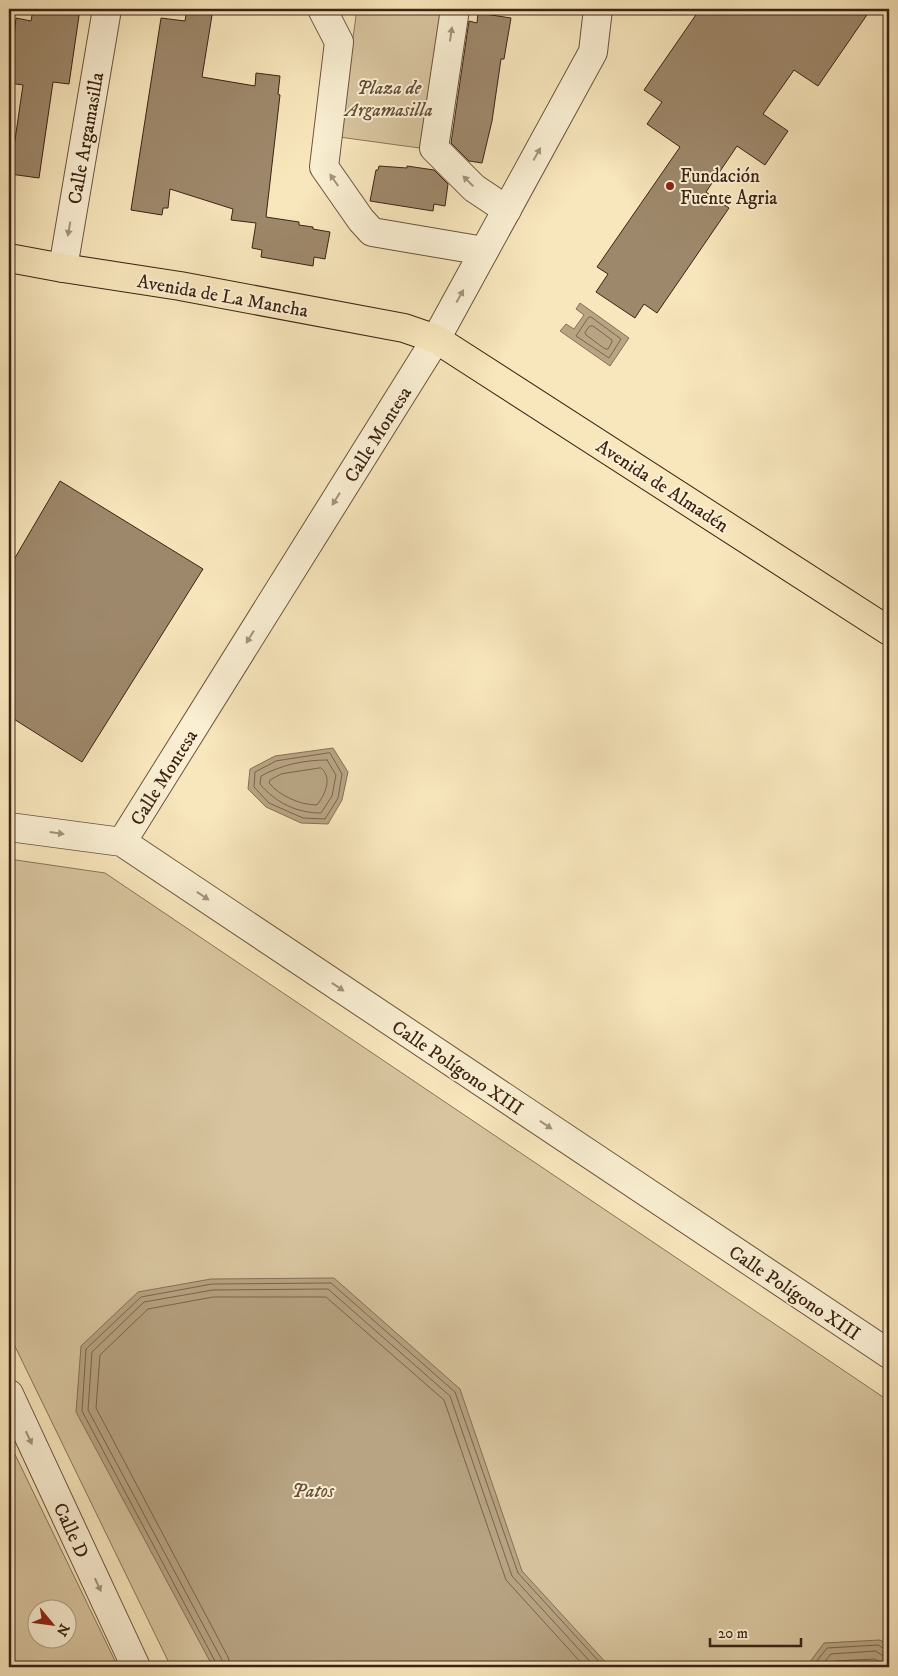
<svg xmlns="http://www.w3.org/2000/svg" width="898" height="1676" viewBox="0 0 898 1676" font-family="'IM FELL DW Pica',serif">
<rect width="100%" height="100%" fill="#f8e6bc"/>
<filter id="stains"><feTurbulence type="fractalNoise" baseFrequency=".004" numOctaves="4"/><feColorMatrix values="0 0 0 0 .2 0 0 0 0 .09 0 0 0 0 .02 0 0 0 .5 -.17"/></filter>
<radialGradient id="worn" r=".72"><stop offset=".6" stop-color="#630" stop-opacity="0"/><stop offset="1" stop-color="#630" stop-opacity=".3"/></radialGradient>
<!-- green -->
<g fill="#d8c59f" stroke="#8a745a" fill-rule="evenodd">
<path d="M 357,9 L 446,9 L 427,149 L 339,137 Z"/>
<path d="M 9,859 L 105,873 L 889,1401 L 889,1667 L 171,1667 L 9,1334 Z"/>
<path d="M 9,1442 L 118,1667 L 9,1667 ZM 38,1608 L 68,1608 L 68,1638 L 38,1638 Z"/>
</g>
<!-- water -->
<g fill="#b8a483" stroke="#867057">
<path d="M 580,303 L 629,338 L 610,366 L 560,331 L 566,324 L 574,329 L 584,315 L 576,309 Z"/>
<path d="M 333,748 L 348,772 L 342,800 L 328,824 L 301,823 L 266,807 L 248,789 L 250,769 L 275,756 Z"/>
<path d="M 334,1278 L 460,1389 L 522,1571 L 609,1666 L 615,1667 L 213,1667 L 76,1412 L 81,1346 L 138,1292 L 211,1279 Z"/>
<path d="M 880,1640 L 889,1646 L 889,1667 L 806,1667 L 824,1643 Z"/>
</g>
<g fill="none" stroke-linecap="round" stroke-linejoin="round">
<!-- shore -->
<g stroke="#7a644c" stroke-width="1">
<path d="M 591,317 L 621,339 L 609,358 L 576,336 L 588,318 Z"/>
<path d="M 590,326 L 593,326 L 612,340 L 612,342 L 608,349 L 605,349 L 586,335 L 585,333 Z"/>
<path d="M 330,753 L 342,774 L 338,798 L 325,819 L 303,818 L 269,803 L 254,787 L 255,772 L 276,761 Z"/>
<path d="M 327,760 L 336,775 L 332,796 L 321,813 C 297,813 276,803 260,784 L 261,776 C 281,765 304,760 327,760 Z"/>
<path d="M 321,768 C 333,777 325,795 317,805 C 300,805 280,796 269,783 L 270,780 L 281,774 Z"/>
<path d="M 217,1667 L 216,1663 L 82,1411 L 86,1349 L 141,1297 L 212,1284 L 331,1283 L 455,1392 L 518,1573 L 604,1667"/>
<path d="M 223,1667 L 222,1660 L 88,1410 L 92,1352 L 144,1302 L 213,1290 L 328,1289 L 450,1396 L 512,1576 L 595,1667"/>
<path d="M 231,1667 L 228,1657 L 96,1408 L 100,1355 L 148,1309 L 213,1297 L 326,1297 L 444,1400 L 506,1580 L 585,1667"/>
<path d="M 812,1667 L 827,1648 L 878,1645 L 885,1649 L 889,1650"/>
<path d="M 820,1667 L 831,1654 L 876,1651 L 883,1656 L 889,1656"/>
<path d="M 829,1667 L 835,1661 L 874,1659 L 883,1663 L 889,1664"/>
</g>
</g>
<!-- building -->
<g fill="#9e886b" stroke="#3c2314">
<path d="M 33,9 L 80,9 L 69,84 L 53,82 L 39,178 L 10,174 L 23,85 L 9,83 L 16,18 L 31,21 Z"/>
<path d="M 187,9 L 213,9 L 202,77 L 255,86 L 256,73 L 280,76 L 278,94 L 280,95 L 266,217 L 299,222 L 299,225 L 313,227 L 313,229 L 330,232 L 325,259 L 314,257 L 313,266 L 261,257 L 262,250 L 252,248 L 256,223 L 231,220 L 233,209 L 170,189 L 168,208 L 163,208 L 162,215 L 131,210 L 161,18 L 185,21 Z"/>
<path d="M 700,9 L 871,9 L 818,86 L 794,70 L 763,114 L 788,131 L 765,165 L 737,146 L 706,192 L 729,208 L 657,313 L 644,304 L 635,318 L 596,292 L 608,274 L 597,267 L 680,147 L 647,124 L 662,102 L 644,90 Z"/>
<path d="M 478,13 L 511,18 L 504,59 L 501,59 L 492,121 L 482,163 L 469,161 L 451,143 L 469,21 L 477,23 Z"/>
<path d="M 379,166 L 407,168 L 407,166 L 434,170 L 448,184 L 445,206 L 434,204 L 433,211 L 370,201 L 376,170 L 378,170 Z"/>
<path d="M 60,481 L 203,569 L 82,762 L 9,716 L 9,568 Z"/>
</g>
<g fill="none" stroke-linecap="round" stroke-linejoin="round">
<!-- street casing -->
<g stroke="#6b543e" stroke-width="30">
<g id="street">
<path d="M 322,9 L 339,42 L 324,167 L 361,220 L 372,232 L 484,251"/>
<path d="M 455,9 L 434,148 L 474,188 L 507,210"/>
<path d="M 63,268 L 107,9"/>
<path d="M 9,827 L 122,842 L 889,1354"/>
<path d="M 122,842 L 436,339 L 593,52 L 598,9"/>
<path d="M 9,1394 L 136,1667"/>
</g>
</g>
<!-- primary casing -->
<g stroke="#3c2314" stroke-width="30">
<path id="primary" d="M 9,258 L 63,268 L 180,286 L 404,328 L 436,339 L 889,631"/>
</g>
<!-- street -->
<use href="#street" stroke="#faefd3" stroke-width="28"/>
<!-- primary -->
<use href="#primary" stroke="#f8e6bc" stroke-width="28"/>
</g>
<!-- one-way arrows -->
<defs><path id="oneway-solid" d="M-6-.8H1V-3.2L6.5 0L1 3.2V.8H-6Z" transform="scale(1.25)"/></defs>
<g fill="#a4937d">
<use href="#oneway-solid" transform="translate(451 34) rotate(-82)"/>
<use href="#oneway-solid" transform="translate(537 154) rotate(-61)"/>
<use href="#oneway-solid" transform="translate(334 180) rotate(-125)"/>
<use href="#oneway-solid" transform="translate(468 181) rotate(-135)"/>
<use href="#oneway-solid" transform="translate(69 229) rotate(100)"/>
<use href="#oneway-solid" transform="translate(460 296) rotate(-61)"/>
<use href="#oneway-solid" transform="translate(336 499) rotate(122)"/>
<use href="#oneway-solid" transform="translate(250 637) rotate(122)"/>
<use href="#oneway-solid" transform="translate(57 833) rotate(8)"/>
<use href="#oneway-solid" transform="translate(203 896) rotate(34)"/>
<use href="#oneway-solid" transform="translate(338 987) rotate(34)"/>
<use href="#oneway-solid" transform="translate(546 1125) rotate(34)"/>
<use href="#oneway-solid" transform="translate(29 1438) rotate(65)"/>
<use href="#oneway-solid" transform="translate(98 1585) rotate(65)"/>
</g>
<!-- markers -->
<circle fill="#8f2418" stroke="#faefd3" stroke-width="2" cx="670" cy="186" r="5"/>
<g text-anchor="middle" stroke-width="4" stroke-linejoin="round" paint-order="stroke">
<!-- park labels -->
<g font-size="19" font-style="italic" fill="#634c37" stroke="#faefd3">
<text x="389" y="94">Plaza de<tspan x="389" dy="22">Argamasilla</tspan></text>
</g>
<!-- street labels -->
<g font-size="19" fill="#3c2314" stroke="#faefd3">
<text transform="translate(85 138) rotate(-80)" y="7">Calle Argamasilla</text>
<text transform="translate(223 295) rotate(10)" y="7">Avenida de La Mancha</text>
<text transform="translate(377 434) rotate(-58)" y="7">Calle Montesa</text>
<text transform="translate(663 485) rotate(33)" y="7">Avenida de Almadén</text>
<text transform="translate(163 777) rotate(-58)" y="7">Calle Montesa</text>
<text transform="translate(458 1067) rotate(34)" y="7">Calle Polígono XIII</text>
<text transform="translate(795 1292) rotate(34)" y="7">Calle Polígono XIII</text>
<text transform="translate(72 1530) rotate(65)" y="7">Calle D</text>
</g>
<!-- poi labels -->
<g font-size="19" fill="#3c2314" stroke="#faefd3" text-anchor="start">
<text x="680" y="182">Fundación<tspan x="680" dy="22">Fuente Agria</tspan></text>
</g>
<!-- water labels -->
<g font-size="20" font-style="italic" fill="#67503b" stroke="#faefd3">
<text x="313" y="1497">Patos</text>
</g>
</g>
<!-- margin -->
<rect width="898" height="1676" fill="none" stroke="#f8e6bc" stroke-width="30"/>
<rect x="10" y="10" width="878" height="1656" fill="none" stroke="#3c2314" stroke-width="2.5"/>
<rect x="15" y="15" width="868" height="1646" fill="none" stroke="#3c2314"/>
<!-- north arrow -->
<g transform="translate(52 1624) rotate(119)"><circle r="24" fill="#faefd3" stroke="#ae9d87"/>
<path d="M0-4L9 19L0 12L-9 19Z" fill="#8f2418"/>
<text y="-8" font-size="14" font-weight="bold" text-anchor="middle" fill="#3c2314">N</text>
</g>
<!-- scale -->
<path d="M710 1638v8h91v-8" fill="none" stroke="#3c2314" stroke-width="2.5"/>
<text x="718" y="1638" font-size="15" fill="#3c2314" stroke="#faefd3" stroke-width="4" paint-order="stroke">20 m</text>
<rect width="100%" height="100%" filter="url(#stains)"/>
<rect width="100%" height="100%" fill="url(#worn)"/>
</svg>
